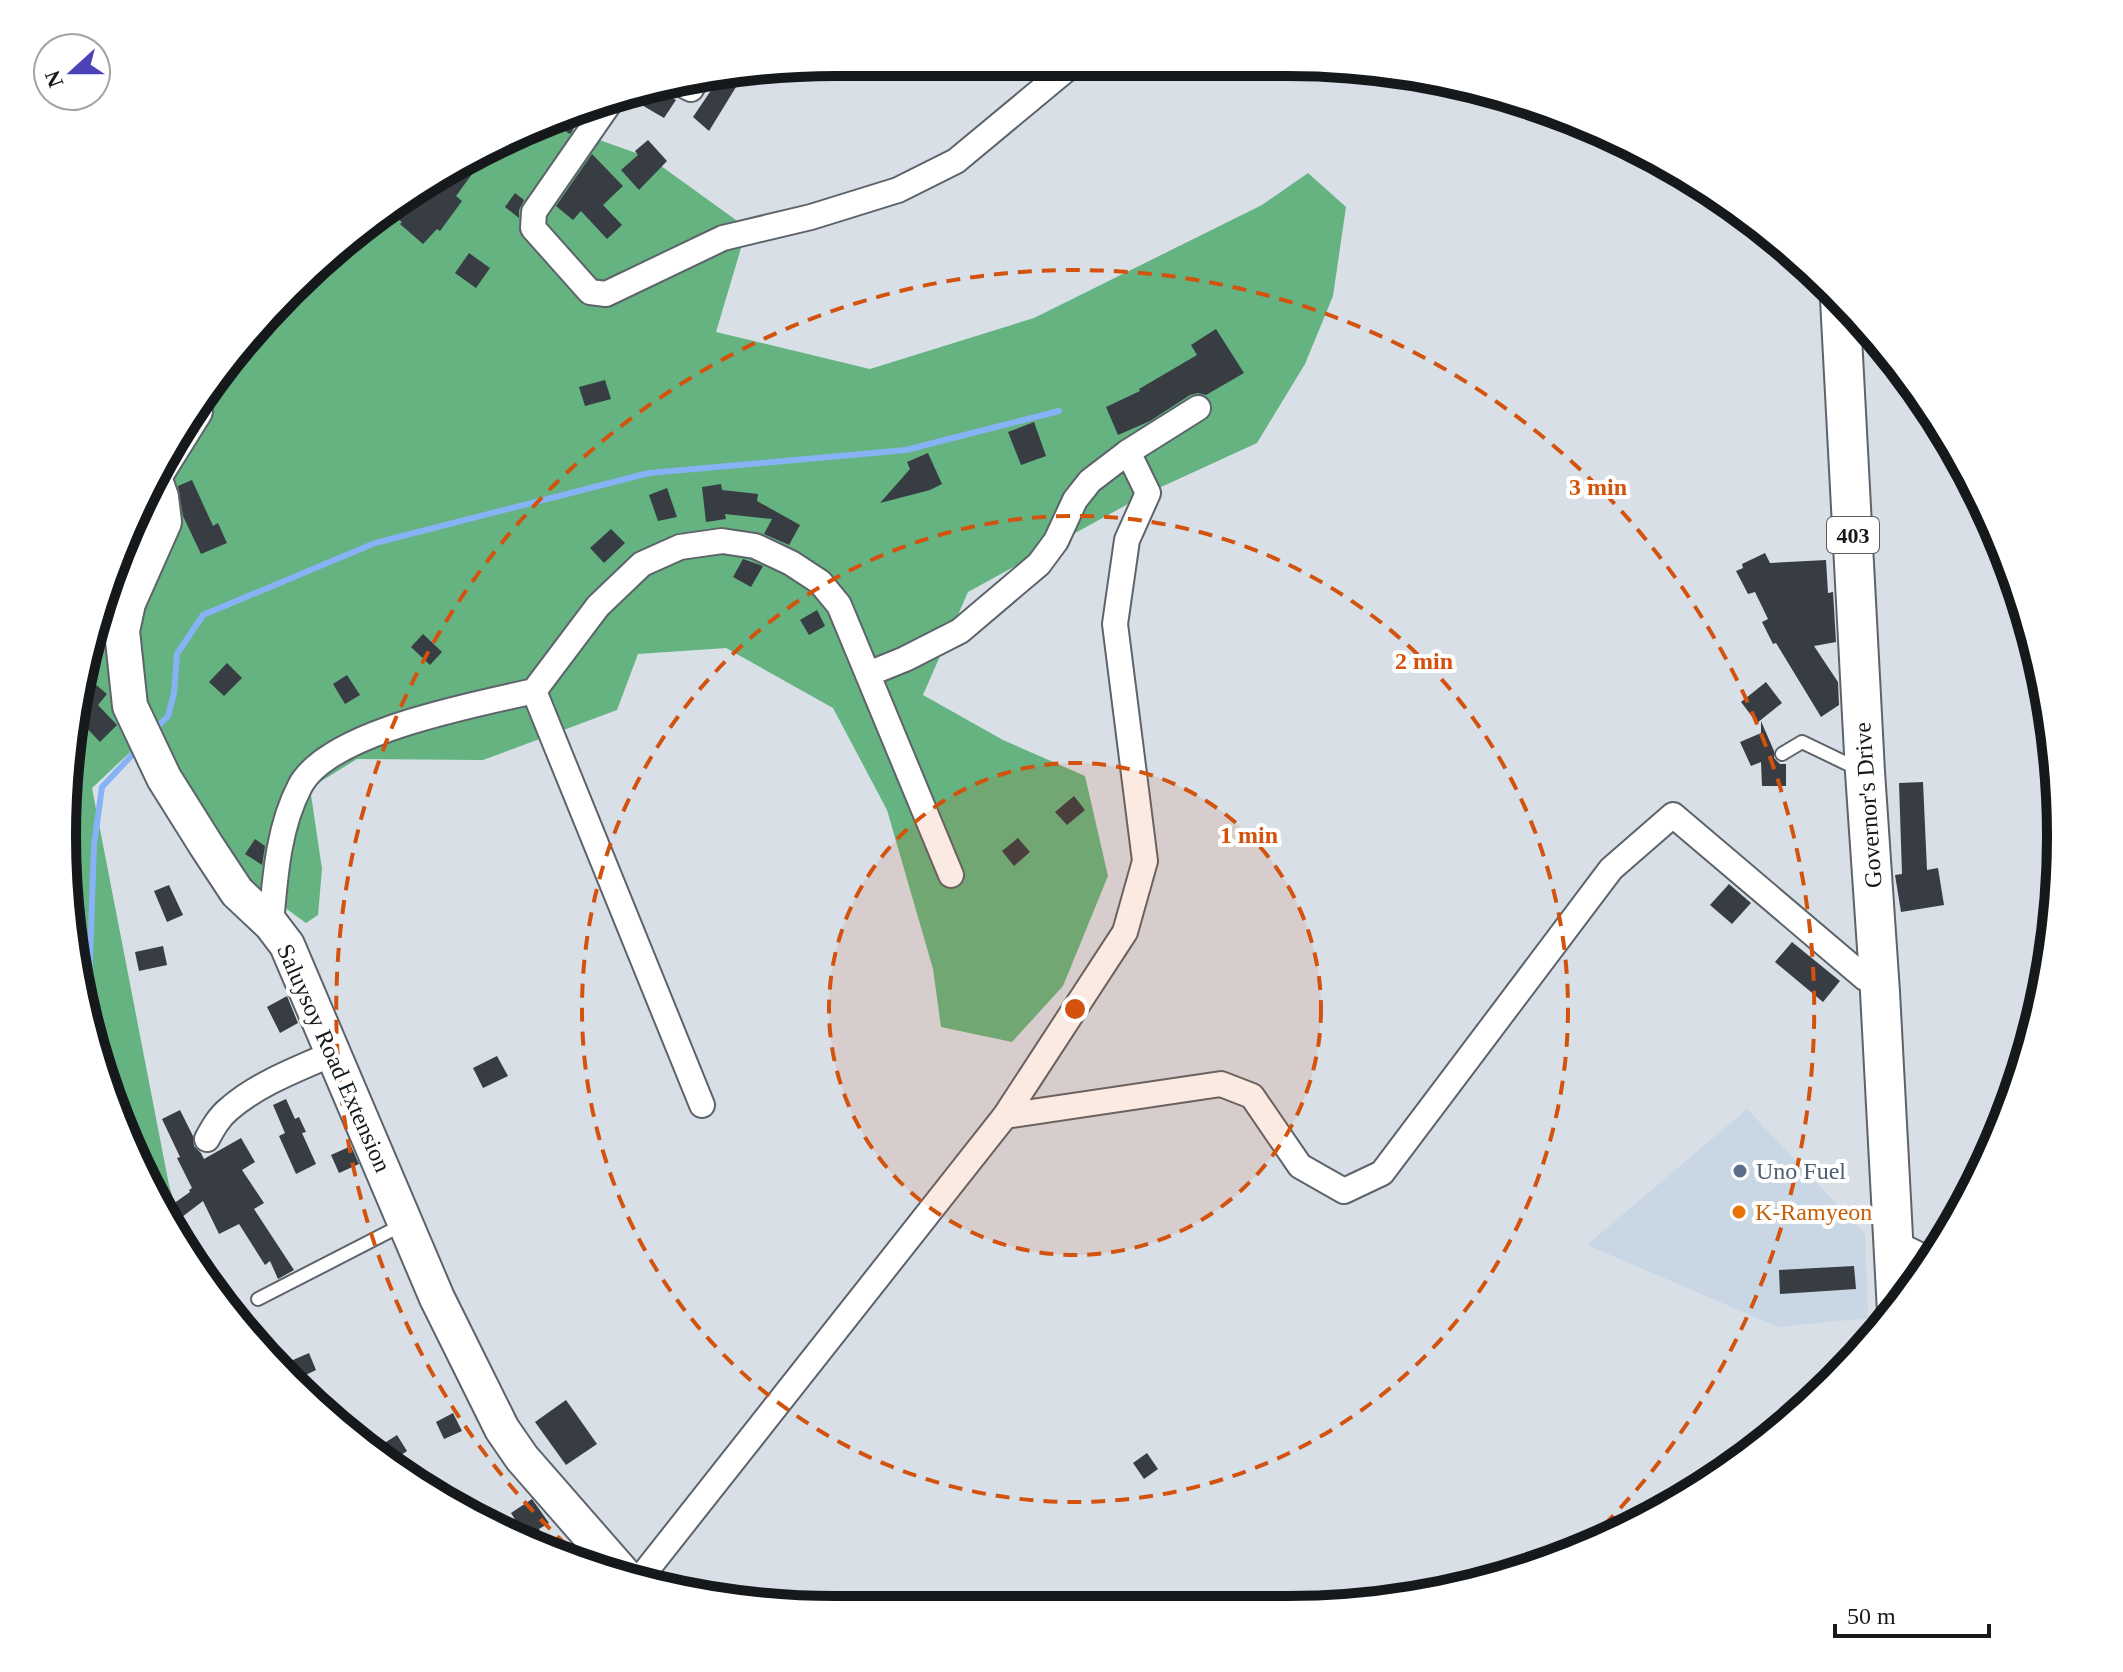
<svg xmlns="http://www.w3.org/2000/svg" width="2123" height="1672" viewBox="0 0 2123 1672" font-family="'Times New Roman',serif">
<rect width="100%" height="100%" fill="#d8dfe7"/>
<!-- built -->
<path fill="#c9d6e4" d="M 1747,1109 L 1865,1234 L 1868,1318 L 1778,1327 L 1587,1245 Z"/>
<!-- forest -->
<path fill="#64b380" d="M 552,123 L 650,158 L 747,228 L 716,332 L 870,369 L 1034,318 L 1262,205 L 1308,173 L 1346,207 L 1333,296 L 1305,364 L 1257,443 L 1148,493 L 968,592 L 923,695 L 1003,740 L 1085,776 L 1108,876 L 1063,986 L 1012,1042 L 941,1027 L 933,969 L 887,810 L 833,708 L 726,648 L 638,654 L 617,710 L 483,760 L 357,759 L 310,788 L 322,869 L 318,915 L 306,923 L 240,875 L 204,821 L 156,728 L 92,788 L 169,1185 L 191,1259 L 166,1223 L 88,1037 L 62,836 L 88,636 L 165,449 L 288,289 L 449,166 Z"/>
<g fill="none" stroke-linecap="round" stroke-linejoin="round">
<!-- stream -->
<g stroke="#88b2f6" stroke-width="6">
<path d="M 159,725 L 168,716 L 174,693 L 177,654 L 203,615 L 375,543 L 649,473 L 906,450 L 1059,411"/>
<path d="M 91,1044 L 89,988 L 94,845 L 102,787 L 133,754"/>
</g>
</g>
<!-- building -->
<g fill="#373d43">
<path d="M 744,74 L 709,131 L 693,117 L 720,77 Z"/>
<path d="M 652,86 L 676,100 L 664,118 L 628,97 L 627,92 L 635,88 Z"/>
<path d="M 588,108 L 570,134 L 553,123 L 561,119 Z"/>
<path d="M 648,140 L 667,161 L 639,190 L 621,170 L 638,155 L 635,151 Z"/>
<path d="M 491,148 L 456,196 L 462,201 L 440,231 L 437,229 L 423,244 L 400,224 L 402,222 L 388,212 L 449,166 Z"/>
<path d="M 592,154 L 623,186 L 603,205 L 622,225 L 607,239 L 581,211 L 573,220 L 556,206 Z"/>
<path d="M 515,193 L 524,200 L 519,210 L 519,218 L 505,207 Z"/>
<path d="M 469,253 L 490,268 L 476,288 L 455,273 Z"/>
<path d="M 1216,329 L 1244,373 L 1206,395 L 1198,393 L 1190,395 L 1150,421 L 1118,435 L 1106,407 L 1140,391 L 1139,389 L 1197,355 L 1191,345 Z"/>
<path d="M 605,380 L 611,399 L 585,406 L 579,387 Z"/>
<path d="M 1034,422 L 1046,456 L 1021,465 L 1008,432 Z"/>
<path d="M 928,453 L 942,484 L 930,490 L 880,503 L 910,469 L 907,462 Z"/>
<path d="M 192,480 L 213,526 L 218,523 L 227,543 L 201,554 L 183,516 L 178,486 Z"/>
<path d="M 721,484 L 722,490 L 758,494 L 757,501 L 800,525 L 789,545 L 764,534 L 772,519 L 725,514 L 726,519 L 706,522 L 702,487 Z"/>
<path d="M 667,488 L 677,517 L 658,521 L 649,495 Z"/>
<path d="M 611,529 L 625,543 L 604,563 L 590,548 Z"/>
<path d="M 1765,553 L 1770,563 L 1826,560 L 1828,593 L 1833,592 L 1836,642 L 1814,646 L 1838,682 L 1839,705 L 1821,717 L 1776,643 L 1773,644 L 1762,622 L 1768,619 L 1755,592 L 1748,594 L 1736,571 L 1743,568 L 1742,564 Z"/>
<path d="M 743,559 L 763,566 L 751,587 L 733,577 Z"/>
<path d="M 817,610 L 825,626 L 809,635 L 800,620 Z"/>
<path d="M 423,634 L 442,652 L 430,665 L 411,647 Z"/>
<path d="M 227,663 L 242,678 L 224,696 L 209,682 Z"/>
<path d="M 83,674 L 107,694 L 98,705 L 117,725 L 100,742 L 77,718 Z"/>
<path d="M 347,675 L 360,695 L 345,704 L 333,684 Z"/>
<path d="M 1766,682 L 1782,703 L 1757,723 L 1741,702 Z"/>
<path d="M 1761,721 L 1774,751 L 1774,758 L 1780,764 L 1786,764 L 1786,786 L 1762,786 L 1761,762 L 1751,766 L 1740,742 L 1761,733 Z"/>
<path d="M 1923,782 L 1927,870 L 1938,868 L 1944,905 L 1901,912 L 1895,875 L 1902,874 L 1899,783 Z"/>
<path d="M 1074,796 L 1085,810 L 1067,825 L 1055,812 Z"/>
<path d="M 1018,838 L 1030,852 L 1014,866 L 1002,851 Z"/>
<path d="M 255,839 L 265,846 L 262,865 L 245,854 Z"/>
<path d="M 1729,884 L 1751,903 L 1732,924 L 1710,905 Z"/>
<path d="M 169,885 L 183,915 L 167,922 L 154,891 Z"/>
<path d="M 1792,942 L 1840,981 L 1823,1002 L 1775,962 Z"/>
<path d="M 163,946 L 167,965 L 139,971 L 135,952 Z"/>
<path d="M 287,996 L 298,1023 L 280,1033 L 267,1007 Z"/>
<path d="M 497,1056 L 508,1076 L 483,1088 L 473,1068 Z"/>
<path d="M 286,1099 L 295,1119 L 299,1117 L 306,1132 L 302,1133 L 316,1164 L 296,1174 L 279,1136 L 285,1133 L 273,1105 Z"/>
<path d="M 180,1110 L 193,1136 L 194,1146 L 201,1153 L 204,1159 L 241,1138 L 255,1162 L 242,1170 L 264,1203 L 254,1209 L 294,1270 L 278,1279 L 270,1261 L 265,1265 L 239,1224 L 219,1234 L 203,1201 L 182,1217 L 173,1204 L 190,1192 L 189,1190 L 192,1188 L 177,1158 L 180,1157 L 162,1119 Z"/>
<path d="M 351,1146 L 359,1164 L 339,1173 L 331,1155 Z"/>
<path d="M 1854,1266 L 1856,1289 L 1780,1294 L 1779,1270 Z"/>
<path d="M 309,1353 L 316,1370 L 293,1381 L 277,1367 Z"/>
<path d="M 566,1400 L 597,1444 L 566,1465 L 535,1422 Z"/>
<path d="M 453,1413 L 462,1431 L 444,1439 L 436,1422 Z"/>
<path d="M 397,1435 L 407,1451 L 388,1464 L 375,1449 Z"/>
<path d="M 1147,1453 L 1158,1469 L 1144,1479 L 1133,1463 Z"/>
<path d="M 532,1499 L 549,1523 L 539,1529 L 554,1556 L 532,1547 L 511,1513 Z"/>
</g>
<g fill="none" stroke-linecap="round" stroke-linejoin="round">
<!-- lane casing -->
<g stroke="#5d636a" stroke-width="16">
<g id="lane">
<path d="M 1782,754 L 1802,742 L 1858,769"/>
<path d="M 258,1299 L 402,1225"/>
</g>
</g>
<!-- street casing -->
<g stroke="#5d636a" stroke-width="28">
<g id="street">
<path d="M 679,83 L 691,89 L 696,80"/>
<path d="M 613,98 L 534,212 L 533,228 L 590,292 L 606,294 L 723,238 L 811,217 L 898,190 L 956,161 L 1074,63"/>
<path d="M 868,674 L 905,659 L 960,631 L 1039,564 L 1056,541 L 1075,500 L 1090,481 L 1128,452 L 1198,408"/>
<path d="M 534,691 L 702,1105"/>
<path d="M 271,924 C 275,878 278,828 300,786 C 329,731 475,705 534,691 L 598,606 L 642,564 L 680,547 L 722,541 L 755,546 L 791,563 L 820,582 L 839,605 L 951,875"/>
<path d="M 1005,1116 L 1221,1084 L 1252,1096 L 1300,1166 L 1344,1191 L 1382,1173 L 1611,869 L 1673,815 L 1865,978 L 1880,978"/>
<path d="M 207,1139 C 213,1128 219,1117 229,1109 C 259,1083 298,1069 334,1053"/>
<path d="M 1893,1242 L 1930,1260"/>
<path d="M 638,1581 L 1005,1116 L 1125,932 L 1145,861 L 1115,624 L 1127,540 L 1148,493 L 1128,452"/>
</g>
</g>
<!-- secondary casing -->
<g stroke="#5d636a" stroke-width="38">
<g id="secondary">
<path d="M 155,475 L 195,411"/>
<path d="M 154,477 L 161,497 L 164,522 L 128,603 L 122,631 L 130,706 L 164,778 L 206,845 L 237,892 L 271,924 L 287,945 L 437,1298 L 502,1429 L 522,1458 L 626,1577"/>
</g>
</g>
<!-- primary casing -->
<g stroke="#5d636a" stroke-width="42">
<path id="primary" d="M 1840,299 L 1865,772 L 1880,992 L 1897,1312"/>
</g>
<!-- lane -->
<use href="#lane" stroke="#fff" stroke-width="12"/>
<!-- street -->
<use href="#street" stroke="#fff" stroke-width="24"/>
<!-- secondary -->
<use href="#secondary" stroke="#fff" stroke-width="34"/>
<!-- primary -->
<use href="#primary" stroke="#fff" stroke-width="38"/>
</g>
<!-- distance rings -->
<circle cx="1075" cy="1009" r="246" fill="#d3530e" fill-opacity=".12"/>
<g fill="none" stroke="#d3530e" stroke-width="4" stroke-dasharray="14 10">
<circle cx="1075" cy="1009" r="246"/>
<circle cx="1075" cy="1009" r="493"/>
<path d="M585 1562A739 739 0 1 1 1584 1545"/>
</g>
<!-- markers -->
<circle fill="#5c6f8a" stroke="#fff" stroke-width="3" cx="1740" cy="1171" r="8"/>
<circle fill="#e8710a" stroke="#fff" stroke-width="3" cx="1739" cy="1212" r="8"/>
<g text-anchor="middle" stroke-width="8" stroke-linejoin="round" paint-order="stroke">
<!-- shield labels -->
<rect fill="#fff" stroke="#5c5e60" stroke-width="2" x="1827" y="517" width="52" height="36" rx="6"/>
<g font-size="22" font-weight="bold" fill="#16191c">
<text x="1853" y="543">403</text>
</g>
<!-- street labels -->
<g font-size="24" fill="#16191c" stroke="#fff">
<text transform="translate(1868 805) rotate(-94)" y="8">Governor's Drive</text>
<text transform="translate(334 1058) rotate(66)" y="8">Saluysoy Road Extension</text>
</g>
<!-- service labels -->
<g font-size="24" fill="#4e5e75" stroke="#fff" text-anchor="start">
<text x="1756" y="1179">Uno Fuel</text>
</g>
<!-- food labels -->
<g font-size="24" fill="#c56008" stroke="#fff" text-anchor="start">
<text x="1755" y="1220">K-Ramyeon</text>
</g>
</g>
<!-- crop -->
<path d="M0 0H2123V1672H0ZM836 76H1287A760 760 0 0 1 2047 836V836A760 760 0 0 1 1287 1596H836A760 760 0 0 1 76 836V836A760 760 0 0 1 836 76Z" fill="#fff" fill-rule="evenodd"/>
<path fill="none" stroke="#16191c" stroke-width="10" d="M836 76H1287A760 760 0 0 1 2047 836V836A760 760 0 0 1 1287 1596H836A760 760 0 0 1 76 836V836A760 760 0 0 1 836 76Z"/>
<circle cx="1075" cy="1009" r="12" fill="#d3530e" stroke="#fff" stroke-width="4"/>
<g font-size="24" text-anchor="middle" font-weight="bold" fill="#d3530e" stroke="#fff" stroke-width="8" stroke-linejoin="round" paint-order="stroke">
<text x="1598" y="495">3 min</text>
<text x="1424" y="669">2 min</text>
<text x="1249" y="843">1 min</text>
</g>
<!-- north arrow -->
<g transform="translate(72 72) rotate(249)"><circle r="38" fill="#ffffff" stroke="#a2a3a4" stroke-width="2"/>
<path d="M0-6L14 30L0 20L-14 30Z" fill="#4c43ba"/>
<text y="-12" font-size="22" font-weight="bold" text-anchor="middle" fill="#16191c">N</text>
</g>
<!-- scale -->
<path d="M1835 1624v12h154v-12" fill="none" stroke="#16191c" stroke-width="4"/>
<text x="1847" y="1624" font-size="24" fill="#16191c" stroke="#ffffff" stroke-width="6" paint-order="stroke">50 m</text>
</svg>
